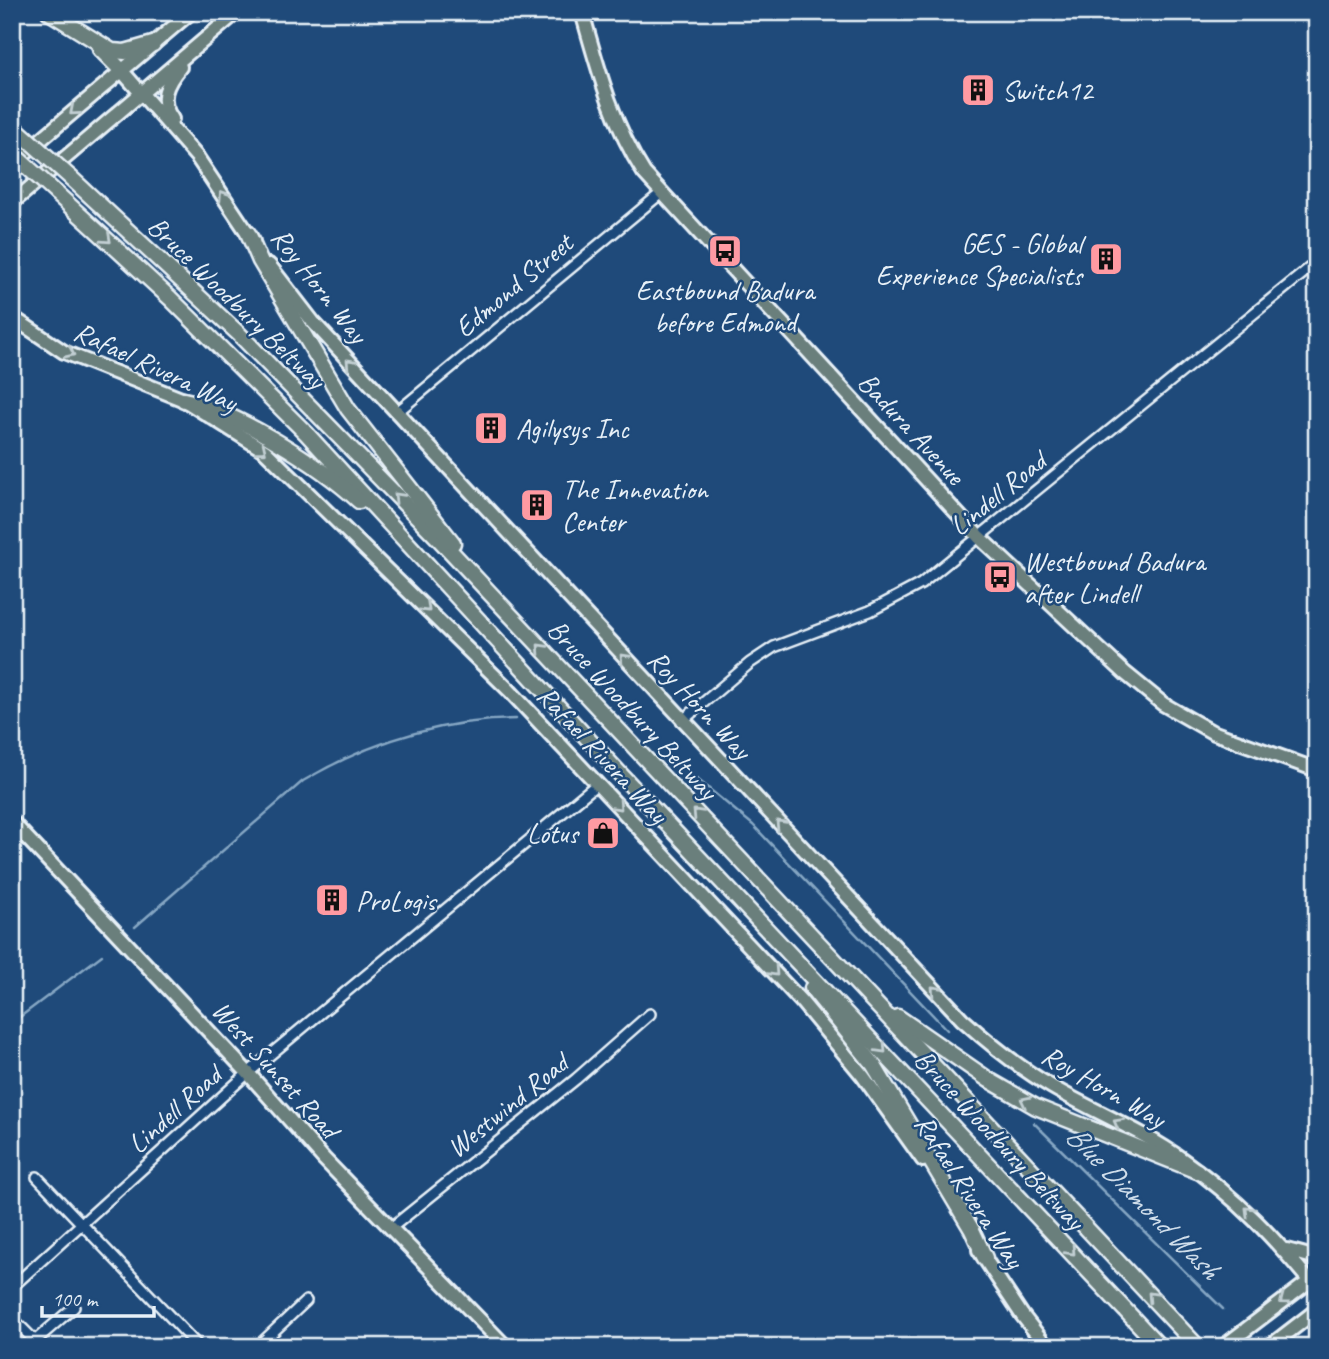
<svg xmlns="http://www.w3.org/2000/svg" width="1329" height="1359" viewBox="0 0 1329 1359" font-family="Caveat,sans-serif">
<rect width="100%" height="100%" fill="#1f4a7a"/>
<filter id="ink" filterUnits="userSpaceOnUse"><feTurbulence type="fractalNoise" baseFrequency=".0143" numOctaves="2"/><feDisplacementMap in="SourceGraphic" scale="14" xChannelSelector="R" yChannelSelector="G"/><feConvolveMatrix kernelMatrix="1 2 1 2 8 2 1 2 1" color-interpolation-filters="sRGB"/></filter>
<g filter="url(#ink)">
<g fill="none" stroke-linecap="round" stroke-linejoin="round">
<!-- stream -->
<g stroke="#86a7c4" stroke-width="2.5">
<path d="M 696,778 L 753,825 L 947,1030"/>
<path d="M 135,927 L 303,781 C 369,742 439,720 516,719"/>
<path d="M 12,1023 L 102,955"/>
<path d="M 1034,1123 L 1223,1309"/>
</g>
<!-- minor casing -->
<g stroke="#e8f1f8" stroke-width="14">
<g id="minor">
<path d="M 396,413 L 660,194"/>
<path d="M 682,721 L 750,663 L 774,647 L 870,611 L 921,584 L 1317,262"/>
<path d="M 37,1177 L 199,1347"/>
<path d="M 391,1228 L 576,1079 L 650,1014"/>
<path d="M 12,1287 L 248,1073 L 597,784"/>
<path d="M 12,1318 L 35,1341"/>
<path d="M 28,1347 L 74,1307"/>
<path d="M 257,1347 L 306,1301"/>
</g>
</g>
<!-- major casing -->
<g stroke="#e8f1f8" stroke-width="18">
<g id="major">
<path d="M 582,12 C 598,69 612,123 644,173 L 979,537 L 1125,673 L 1163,704 L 1212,732 L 1317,770"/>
<path d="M 121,70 L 197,157 L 253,241"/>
<path d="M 172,119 C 158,100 166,84 180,67"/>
<path d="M 12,164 L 191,12"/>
<path d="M 12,203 L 237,12"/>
<path d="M 269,265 L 313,322 L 962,1019 C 991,1045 1019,1068 1052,1087 C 1095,1112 1143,1131 1183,1160 C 1238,1199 1274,1237 1317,1290"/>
<path d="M 12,317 L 64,352 L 184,400 L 265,451 L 509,690 L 801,1001 L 863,1076 L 923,1160"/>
<path d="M 12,822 L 248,1073 L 324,1159 L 506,1347"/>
<path d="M 979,1250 L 1022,1315 L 1047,1347"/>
<path d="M 1287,1250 L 1317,1258"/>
<path d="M 1223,1347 L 1315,1277"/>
<path d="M 1269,1347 L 1317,1310"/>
</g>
</g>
<!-- highway casing -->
<g stroke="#e8f1f8" stroke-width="19">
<g id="highway">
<path d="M 49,12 L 112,51 L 125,52 L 153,44"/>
<path d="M 100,49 L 121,70"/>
<path d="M 71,178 L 239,334 L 440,540 L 1198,1347"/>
<path d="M 56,193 L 170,298 L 306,433 L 623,777 L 1160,1347"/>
<path d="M 248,233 L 260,261 L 348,409 L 453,543"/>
<path d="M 184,400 C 235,411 320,465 359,501"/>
<path d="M 812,988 L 873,1064 L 972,1230 L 985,1258"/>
<path d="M 898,1017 L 989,1080 L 1036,1107 L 1197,1171"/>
</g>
</g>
<!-- minor -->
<use href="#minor" stroke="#1f4a7a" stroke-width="9"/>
<!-- major -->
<use href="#major" stroke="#6b7f7c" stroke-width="12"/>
<!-- highway -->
<use href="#highway" stroke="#6b7f7c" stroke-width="14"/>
<!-- highway-bridge casing -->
<g stroke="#e8f1f8" stroke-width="19" stroke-linecap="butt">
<g id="highway-bridge">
<path d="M 13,126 L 71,178"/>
<path d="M 12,153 L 56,193"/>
</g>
</g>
<!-- highway-bridge -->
<use href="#highway-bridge" stroke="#6b7f7c" stroke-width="14"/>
</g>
<!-- one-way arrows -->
<defs><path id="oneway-chevron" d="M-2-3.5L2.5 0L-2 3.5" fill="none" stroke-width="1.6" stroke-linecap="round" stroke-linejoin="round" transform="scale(1.75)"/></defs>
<g stroke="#c2cfd3">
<use href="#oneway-chevron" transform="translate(74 111) rotate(139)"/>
<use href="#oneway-chevron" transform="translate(223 195) rotate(-123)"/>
<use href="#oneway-chevron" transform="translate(107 239) rotate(42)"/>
<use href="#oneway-chevron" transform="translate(70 353) rotate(25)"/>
<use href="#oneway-chevron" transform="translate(350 363) rotate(-133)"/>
<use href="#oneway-chevron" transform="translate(262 450) rotate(39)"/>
<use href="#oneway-chevron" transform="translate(398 497) rotate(-134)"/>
<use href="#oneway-chevron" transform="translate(426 608) rotate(44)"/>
<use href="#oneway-chevron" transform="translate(541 648) rotate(-133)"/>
<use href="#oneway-chevron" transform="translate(624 658) rotate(-133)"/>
<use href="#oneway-chevron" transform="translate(618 806) rotate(47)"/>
<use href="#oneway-chevron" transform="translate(697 813) rotate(-133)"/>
<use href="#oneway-chevron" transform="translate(780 824) rotate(-134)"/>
<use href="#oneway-chevron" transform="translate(774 972) rotate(47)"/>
<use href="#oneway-chevron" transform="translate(935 990) rotate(-133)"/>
<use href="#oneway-chevron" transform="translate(882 1049) rotate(47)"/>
<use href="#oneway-chevron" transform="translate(1025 1101) rotate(-153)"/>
<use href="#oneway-chevron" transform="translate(1118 1123) rotate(-151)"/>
<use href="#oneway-chevron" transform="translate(1249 1211) rotate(-135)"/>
<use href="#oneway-chevron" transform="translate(1071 1251) rotate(47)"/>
<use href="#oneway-chevron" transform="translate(1152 1296) rotate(-133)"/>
<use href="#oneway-chevron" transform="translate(1284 1300) rotate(143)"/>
</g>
</g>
<!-- icons -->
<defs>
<g id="building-square" transform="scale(1.75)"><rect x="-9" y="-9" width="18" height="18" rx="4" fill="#ff9aa2" stroke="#1f4a7a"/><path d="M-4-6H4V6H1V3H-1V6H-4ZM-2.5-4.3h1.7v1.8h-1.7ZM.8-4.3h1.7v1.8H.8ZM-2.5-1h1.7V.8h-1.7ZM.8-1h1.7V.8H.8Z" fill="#111"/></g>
<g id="bus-square" transform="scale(1.75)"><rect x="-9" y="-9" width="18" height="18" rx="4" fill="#ff9aa2" stroke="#1f4a7a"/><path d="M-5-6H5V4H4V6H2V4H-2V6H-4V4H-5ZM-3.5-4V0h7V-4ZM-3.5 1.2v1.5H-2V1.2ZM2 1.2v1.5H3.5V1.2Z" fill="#111"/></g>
<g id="shop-square" transform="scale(1.75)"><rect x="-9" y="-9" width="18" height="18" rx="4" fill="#ff9aa2" stroke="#1f4a7a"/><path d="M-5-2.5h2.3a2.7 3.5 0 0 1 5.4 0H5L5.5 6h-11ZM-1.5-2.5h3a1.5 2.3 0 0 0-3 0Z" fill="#111"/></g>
</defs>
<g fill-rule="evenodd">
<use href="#building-square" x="978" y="90"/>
<use href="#bus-square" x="725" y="251"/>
<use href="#building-square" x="1106" y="259"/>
<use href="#building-square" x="491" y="428"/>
<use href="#building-square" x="537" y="505"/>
<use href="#bus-square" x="1000" y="577"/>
<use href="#shop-square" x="603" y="833"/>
<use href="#building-square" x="332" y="900"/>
</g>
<g text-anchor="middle" stroke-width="5" stroke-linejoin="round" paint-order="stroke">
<!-- poi labels -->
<g font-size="28" fill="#e8f1f8" stroke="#1f4a7a" text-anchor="start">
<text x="1002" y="100">Switch12</text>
<text x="1082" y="253" text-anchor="end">GES - Global<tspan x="1082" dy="32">Experience Specialists</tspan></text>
<text x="725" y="300" text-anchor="middle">Eastbound Badura<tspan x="725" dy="32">before Edmond</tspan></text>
<text x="516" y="438">Agilysys Inc</text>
<text x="562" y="499">The Innevation<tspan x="562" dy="32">Center</tspan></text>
<text x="1024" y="571">Westbound Badura<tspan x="1024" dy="32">after Lindell</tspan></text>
<text x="578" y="843" text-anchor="end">Lotus</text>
<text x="356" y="910">ProLogis</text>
</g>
<!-- street labels -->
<g font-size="28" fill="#e8f1f8" stroke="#1f4a7a">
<text transform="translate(320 285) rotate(52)" y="10">Roy Horn Way</text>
<text transform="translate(513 285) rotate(-40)" y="10">Edmond Street</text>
<text transform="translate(237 302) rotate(44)" y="10">Bruce Woodbury Beltway</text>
<text transform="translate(156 366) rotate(25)" y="10">Rafael Rivera Way</text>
<text transform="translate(912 428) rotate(47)" y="10">Badura Avenue</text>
<text transform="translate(997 493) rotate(-39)" y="10">Lindell Road</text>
<text transform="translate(700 704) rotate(47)" y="10">Roy Horn Way</text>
<text transform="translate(633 709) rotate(47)" y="10">Bruce Woodbury Beltway</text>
<text transform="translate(603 754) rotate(47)" y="10">Rafael Rivera Way</text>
<text transform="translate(276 1069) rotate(48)" y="10">West Sunset Road</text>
<text transform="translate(1104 1086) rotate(30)" y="10">Roy Horn Way</text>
<text transform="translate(507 1105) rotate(-39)" y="10">Westwind Road</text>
<text transform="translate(174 1109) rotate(-42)" y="10">Lindell Road</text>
<text transform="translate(1000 1139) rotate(47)" y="10">Bruce Woodbury Beltway</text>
<text transform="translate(970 1191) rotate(57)" y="10">Rafael Rivera Way</text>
</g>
<!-- water labels -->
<g font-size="30" font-style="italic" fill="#d0deeb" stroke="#1f4a7a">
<text transform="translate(1143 1202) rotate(45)" y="10">Blue Diamond Wash</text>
</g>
</g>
<!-- margin -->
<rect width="1329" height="1359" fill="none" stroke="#1f4a7a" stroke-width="42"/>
<rect x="21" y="21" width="1287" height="1317" fill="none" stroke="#e8f1f8" stroke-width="2.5" filter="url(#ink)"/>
<!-- scale -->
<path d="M42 1306v10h112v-10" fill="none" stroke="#e8f1f8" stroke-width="3.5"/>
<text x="52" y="1306" font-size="21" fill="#e8f1f8" stroke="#1f4a7a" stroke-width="5" paint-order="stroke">100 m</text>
</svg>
